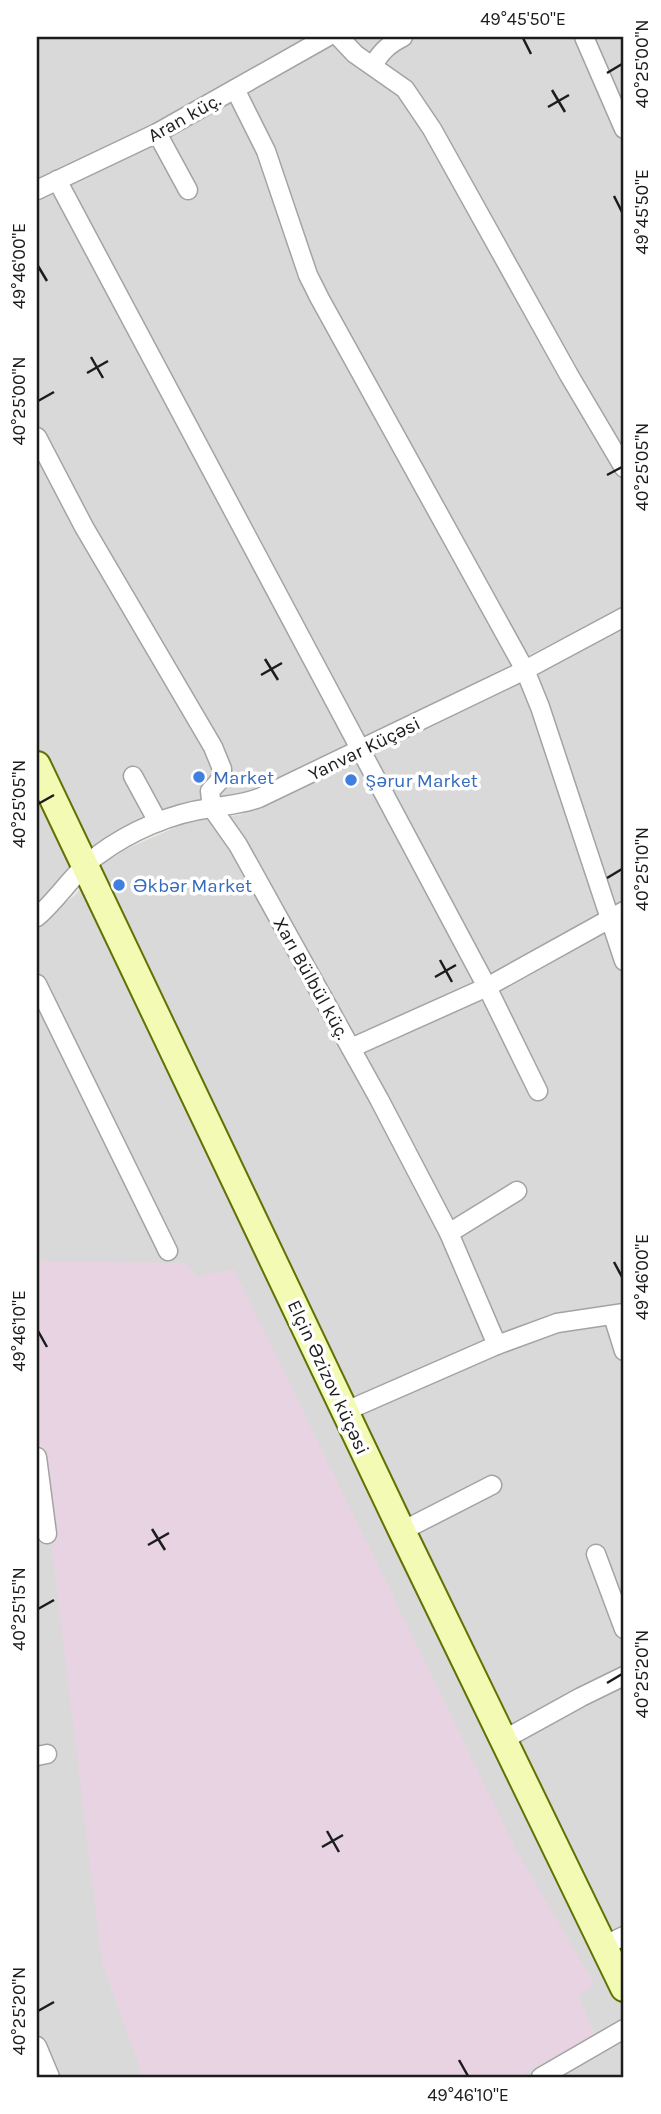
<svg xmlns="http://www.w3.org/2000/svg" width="661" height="2114" viewBox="0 0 661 2114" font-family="Karla,sans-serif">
<rect width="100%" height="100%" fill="#edeae1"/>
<!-- residential -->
<g fill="#dad9d9">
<path d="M 37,37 L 624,37 L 624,607 L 284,779 L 239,798 L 134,824 L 96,844 L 64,875 L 37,908 Z"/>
<path d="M 624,626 L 624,2077 L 37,2077 L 37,926 L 75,895 L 99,867 L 124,850 L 190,821 L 240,815 L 508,687 Z"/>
</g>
<!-- industrial -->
<path fill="#e7d3e2" d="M 37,1261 L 186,1263 L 197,1276 L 234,1269 L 518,1853 L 595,1985 L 578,1995 L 595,2034 L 518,2077 L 143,2077 L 102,1963 L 37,1427 Z"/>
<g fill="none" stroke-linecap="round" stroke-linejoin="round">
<!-- street casing -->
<g stroke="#a3a3a3" stroke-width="21">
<g id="street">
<path d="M 339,37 L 355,54 L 405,89 L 432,129 L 569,375 L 624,468"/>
<path d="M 584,37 L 624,129"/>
<path d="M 373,66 C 380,52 389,44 403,37"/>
<path d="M 235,89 L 266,151 L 308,275 L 320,299 L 525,670 L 540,707 L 624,961"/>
<path d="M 157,133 L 188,190"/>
<path d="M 57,180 L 487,987 L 538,1091"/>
<path d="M 37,190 L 157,133 L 327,37"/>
<path d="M 37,437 L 84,527 L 213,747 L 222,769 L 222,778 L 210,791 L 212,808 L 238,845 L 379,1099 L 449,1233 L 497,1345"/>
<path d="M 133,776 L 158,822"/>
<path d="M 37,917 C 59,898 74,872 98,855 C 130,831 172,813 211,808 C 228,805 243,804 259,798 L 525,670 L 624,617"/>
<path d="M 37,984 L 168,1251"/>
<path d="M 351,1048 L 487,987 L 624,911"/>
<path d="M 449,1233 L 517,1191"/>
<path d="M 613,1316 L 624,1351"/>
<path d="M 346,1411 L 497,1345 L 557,1323 L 624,1313"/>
<path d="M 37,1457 L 47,1534"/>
<path d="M 402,1531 L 492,1485"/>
<path d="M 596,1554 L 624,1629"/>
<path d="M 503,1740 L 581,1697 L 624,1676"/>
<path d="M 37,1756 L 47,1754"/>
<path d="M 603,1946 L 624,1936"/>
<path d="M 37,2046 L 50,2077"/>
<path d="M 541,2077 L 624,2029"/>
</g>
</g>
<!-- secondary casing -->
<g stroke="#607203" stroke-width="30">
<path id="secondary" d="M 37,765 L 402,1531 L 624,1988"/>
</g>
<!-- street -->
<use href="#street" stroke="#fff" stroke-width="18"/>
<!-- secondary -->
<use href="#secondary" stroke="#f3fab3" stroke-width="26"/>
</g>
<!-- ticks -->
<path fill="none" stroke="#1c1c1c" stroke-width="2.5" d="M 523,38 L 531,54M 607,73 L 622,64M 552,90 L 565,112M 548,107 L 569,95M 614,196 L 622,212M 38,266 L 47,281M 91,357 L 103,378M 87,373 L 108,361M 38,401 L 54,392M 607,475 L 622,467M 265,659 L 278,680M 261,675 L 282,663M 38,804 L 54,795M 607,878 L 622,869M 440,960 L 452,982M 435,977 L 456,965M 614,1262 L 622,1277M 38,1331 L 47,1347M 152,1529 L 165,1550M 148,1545 L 169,1533M 38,1609 L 54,1600M 607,1683 L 622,1674M 327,1831 L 339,1852M 322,1847 L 343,1835M 38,2011 L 54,2002M 459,2060 L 468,2076"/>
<!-- markers -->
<g fill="#3f7fe0" stroke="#fff" stroke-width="2.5">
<circle cx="199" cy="777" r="7"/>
<circle cx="351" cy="780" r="7"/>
<circle cx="119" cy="885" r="7"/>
</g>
<g text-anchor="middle" stroke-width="7" stroke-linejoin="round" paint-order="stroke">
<!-- street labels -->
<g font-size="19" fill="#1c1c1c" stroke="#fff">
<text transform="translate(184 117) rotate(-29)" y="7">Aran küç.</text>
<text transform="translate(364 748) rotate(-26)" y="7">Yanvar Küçəsi</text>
<text transform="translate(312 978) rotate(61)" y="7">Xarı Bülbül küç.</text>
<text transform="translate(329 1377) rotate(65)" y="7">Elçin Əzizov küçəsi</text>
</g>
<!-- shop labels -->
<g font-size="19" fill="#366cbe" stroke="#fff" text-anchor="start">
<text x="213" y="784">Market</text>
<text x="365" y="787">Şərur Market</text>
<text x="133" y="892">Əkbər Market</text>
</g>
</g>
<!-- border -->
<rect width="661" height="2114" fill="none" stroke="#ffffff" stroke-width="77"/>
<rect x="38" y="38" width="584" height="2038" fill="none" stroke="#1c1c1c" stroke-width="2.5"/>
<g font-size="18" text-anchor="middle" fill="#1c1c1c">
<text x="523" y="25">49°45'50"E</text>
<text transform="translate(642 64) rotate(-90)" y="6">40°25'00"N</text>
<text transform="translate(642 212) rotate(-90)" y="6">49°45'50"E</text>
<text transform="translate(19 266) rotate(-90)" y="6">49°46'00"E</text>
<text transform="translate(19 401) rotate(-90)" y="6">40°25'00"N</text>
<text transform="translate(642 467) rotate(-90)" y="6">40°25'05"N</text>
<text transform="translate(19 804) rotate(-90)" y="6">40°25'05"N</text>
<text transform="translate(642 869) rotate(-90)" y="6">40°25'10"N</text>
<text transform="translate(642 1277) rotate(-90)" y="6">49°46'00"E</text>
<text transform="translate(19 1331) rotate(-90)" y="6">49°46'10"E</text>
<text transform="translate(19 1609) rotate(-90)" y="6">40°25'15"N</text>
<text transform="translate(642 1674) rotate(-90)" y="6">40°25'20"N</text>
<text transform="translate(19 2011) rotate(-90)" y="6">40°25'20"N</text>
<text x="468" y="2101">49°46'10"E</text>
</g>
</svg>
